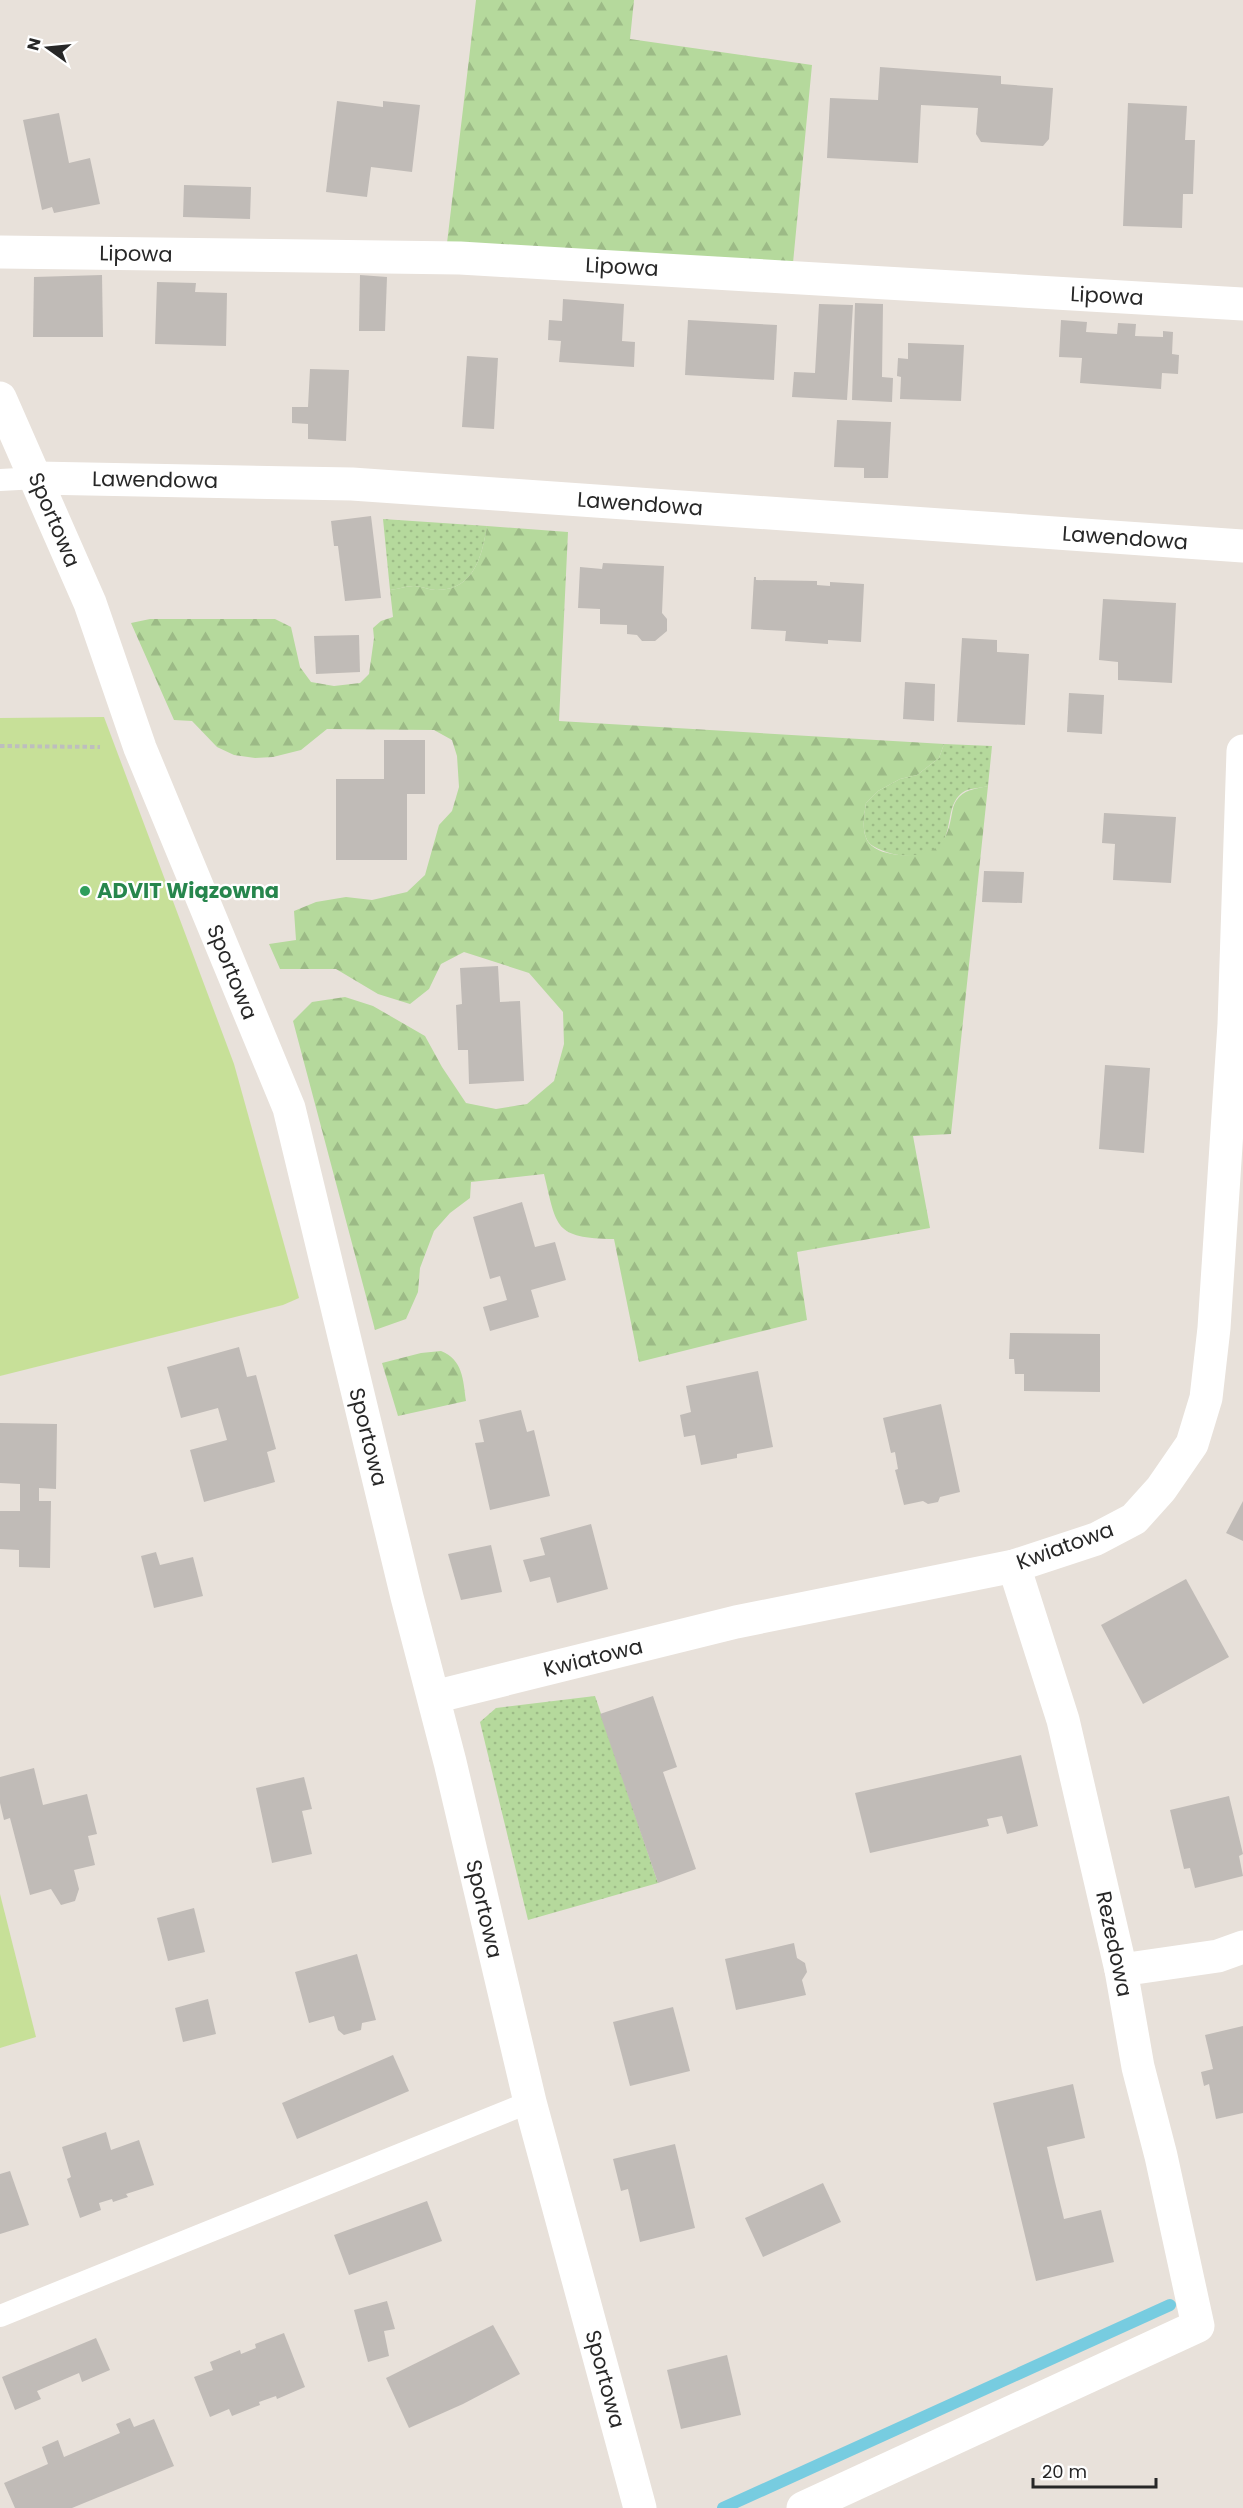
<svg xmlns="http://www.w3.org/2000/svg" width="1243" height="2508" viewBox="0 0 1243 2508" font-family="Poppins,sans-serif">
<defs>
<pattern id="grass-dots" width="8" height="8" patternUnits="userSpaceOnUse" patternTransform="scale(1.5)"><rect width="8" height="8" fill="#b5d99c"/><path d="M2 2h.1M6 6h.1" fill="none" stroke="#9cba86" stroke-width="1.8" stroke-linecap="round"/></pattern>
<pattern id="forest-firs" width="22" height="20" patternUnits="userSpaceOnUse" patternTransform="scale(1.5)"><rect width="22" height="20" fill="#b5d99c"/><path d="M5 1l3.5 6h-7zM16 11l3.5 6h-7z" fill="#9cba86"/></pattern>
</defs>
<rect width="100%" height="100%" fill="#e8e1da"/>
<!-- grass -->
<g fill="url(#grass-dots)">
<path d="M 383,519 L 487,526 C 482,556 474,590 437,590 C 429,590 421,586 414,586 C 406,586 398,589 390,590 Z"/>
<path d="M 944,744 L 992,746 L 988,786 C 981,788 971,788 965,791 C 937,807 965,853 912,856 C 899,856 885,853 873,846 C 860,838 864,816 866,803 L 878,791 L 900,779 L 917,775 L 939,758 Z"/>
<path d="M 595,1696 L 658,1883 L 528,1920 L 480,1722 L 496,1708 Z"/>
</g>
<!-- forest -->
<g fill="url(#forest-firs)">
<path d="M 476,0 L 634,0 L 630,39 L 812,65 L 793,263 L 447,243 Z"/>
<path d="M 487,526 L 568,532 L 559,721 L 944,744 L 939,758 L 917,775 L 900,779 L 878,791 L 866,803 C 864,815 861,833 869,843 C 875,851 889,854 899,855 C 925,857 944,851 950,823 C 952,816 952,807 956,801 C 964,789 975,789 988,786 L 951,1134 L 913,1136 L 930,1228 L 797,1252 L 807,1320 L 639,1362 L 614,1239 C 554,1238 557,1228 544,1174 L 471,1182 L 470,1198 L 450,1213 L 434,1231 L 420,1268 L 418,1292 L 406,1319 L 375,1330 L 293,1021 L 312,1002 L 345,997 L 373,1006 L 425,1036 L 442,1067 L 466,1103 L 496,1109 L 527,1104 L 554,1081 L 564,1044 L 563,1012 L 529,973 L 464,952 L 441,964 L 429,989 L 410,1004 L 378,994 L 336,969 L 280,969 L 269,944 L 296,940 L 294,911 L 316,902 L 346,897 L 372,900 L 407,892 L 425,875 L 439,825 L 452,811 L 459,787 L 457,756 L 452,740 L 434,730 L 327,729 L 301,750 L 273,757 L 255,758 L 234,755 L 217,747 L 192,721 L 174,720 L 131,623 L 150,619 L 275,619 L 291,627 L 300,667 L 311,682 L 334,686 L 360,683 L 369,674 L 374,638 L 373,628 L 381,621 L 393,617 L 390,590 C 398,589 406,586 414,586 C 421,586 429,590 437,590 C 474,590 482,556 487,526 Z"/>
<path d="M 441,1351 C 463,1360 463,1379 466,1401 L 398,1416 L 382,1363 L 421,1353 Z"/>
</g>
<!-- pitch -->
<g fill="#c7e098">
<path d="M 104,717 L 234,1064 L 299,1298 L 283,1305 L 0,1376 L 0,718 Z"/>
<path d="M 0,1894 L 36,2037 L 0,2048 Z"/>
</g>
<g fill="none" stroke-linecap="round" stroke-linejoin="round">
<!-- stream -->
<path stroke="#77cce0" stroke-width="12" d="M 723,2508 L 1170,2305"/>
</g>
<!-- building -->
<g fill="#c0bbb7">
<path d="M 880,67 L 1001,76 L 1001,84 L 1053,88 L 1049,139 L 1043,146 L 981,142 L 976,134 L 978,108 L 921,105 L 918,163 L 827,158 L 830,98 L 878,100 Z"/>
<path d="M 337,101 L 383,107 L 383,101 L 420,105 L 412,172 L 371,167 L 367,197 L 326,192 Z"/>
<path d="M 1128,103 L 1187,106 L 1185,140 L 1195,140 L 1193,194 L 1183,194 L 1182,228 L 1123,226 Z"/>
<path d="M 59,113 L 69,163 L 90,158 L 100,204 L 54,213 L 52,207 L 42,210 L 23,120 Z"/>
<path d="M 184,185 L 251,187 L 250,219 L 183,217 Z"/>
<path d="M 102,275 L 103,337 L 33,337 L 34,277 Z"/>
<path d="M 360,275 L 387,277 L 385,331 L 359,331 Z"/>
<path d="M 157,282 L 196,283 L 195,292 L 227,293 L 226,346 L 155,344 Z"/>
<path d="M 563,299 L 624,304 L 622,341 L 635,342 L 634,367 L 559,362 L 561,341 L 548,340 L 549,320 L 562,321 Z"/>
<path d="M 855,303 L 883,304 L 882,377 L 893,378 L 892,402 L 852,400 Z"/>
<path d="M 819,304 L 853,305 L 847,400 L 792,397 L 794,372 L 815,373 Z"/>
<path d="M 688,320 L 777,325 L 774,380 L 685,375 Z"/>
<path d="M 1061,320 L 1087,322 L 1086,332 L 1117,334 L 1118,323 L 1136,324 L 1135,336 L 1163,337 L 1163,331 L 1173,332 L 1172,354 L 1179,355 L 1178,374 L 1162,373 L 1161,389 L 1080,383 L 1082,358 L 1059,357 Z"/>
<path d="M 908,343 L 964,345 L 961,401 L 900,399 L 901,377 L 897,376 L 898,358 L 908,359 Z"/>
<path d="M 467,356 L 498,358 L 494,429 L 462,427 Z"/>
<path d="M 310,369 L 349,370 L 346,441 L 308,439 L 308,424 L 292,423 L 292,407 L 308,407 Z"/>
<path d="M 837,420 L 891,422 L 888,478 L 864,478 L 864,468 L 834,467 Z"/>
<path d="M 371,516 L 381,598 L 345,601 L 338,546 L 334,546 L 331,521 Z"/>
<path d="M 603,563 L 664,566 L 662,613 L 667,619 L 667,631 L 655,641 L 642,641 L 637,635 L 627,634 L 627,625 L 600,624 L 600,609 L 578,608 L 580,567 L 602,569 Z"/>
<path d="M 754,577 L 756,577 L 756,580 L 817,581 L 817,585 L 830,586 L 830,582 L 864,584 L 861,642 L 828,640 L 828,644 L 785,641 L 786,631 L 751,629 Z"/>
<path d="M 1103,599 L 1176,603 L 1172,683 L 1118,680 L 1118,662 L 1099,660 Z"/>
<path d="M 359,635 L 360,672 L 316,674 L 314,636 Z"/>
<path d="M 962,638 L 997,640 L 997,652 L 1029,654 L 1025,725 L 957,722 Z"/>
<path d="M 905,682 L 935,684 L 934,721 L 903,719 Z"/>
<path d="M 1069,693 L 1104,695 L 1102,734 L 1067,732 Z"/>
<path d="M 384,740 L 425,740 L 425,794 L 407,794 L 407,860 L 336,860 L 336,779 L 384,779 Z"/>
<path d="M 1104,813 L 1176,817 L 1171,883 L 1113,880 L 1115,844 L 1102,843 Z"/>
<path d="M 984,871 L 1024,872 L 1022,903 L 982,902 Z"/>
<path d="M 498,966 L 500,1002 L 520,1001 L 524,1081 L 469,1084 L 468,1050 L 458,1050 L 456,1005 L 462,1004 L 460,968 Z"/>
<path d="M 1105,1065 L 1150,1068 L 1144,1153 L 1099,1149 Z"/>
<path d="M 522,1202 L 535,1247 L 555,1242 L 566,1280 L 531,1290 L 539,1317 L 490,1331 L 483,1307 L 507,1300 L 500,1276 L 490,1279 L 473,1217 Z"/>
<path d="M 1010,1333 L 1100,1334 L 1100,1392 L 1024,1391 L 1024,1374 L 1015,1374 L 1014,1359 L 1009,1359 Z"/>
<path d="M 239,1347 L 247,1377 L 256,1375 L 276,1449 L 267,1452 L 275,1482 L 204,1502 L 190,1450 L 227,1440 L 218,1408 L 181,1418 L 167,1367 Z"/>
<path d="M 758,1371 L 773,1447 L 737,1454 L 737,1458 L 701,1465 L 695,1435 L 684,1437 L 680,1415 L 691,1412 L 686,1386 Z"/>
<path d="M 941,1404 L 960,1492 L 940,1497 L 938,1502 L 928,1504 L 923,1501 L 904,1505 L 895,1470 L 898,1469 L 895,1452 L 891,1453 L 883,1418 Z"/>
<path d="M 521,1410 L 527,1432 L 534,1430 L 550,1496 L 490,1510 L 475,1443 L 484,1442 L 479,1420 Z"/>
<path d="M 0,1423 L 57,1424 L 56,1489 L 39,1488 L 39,1501 L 51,1501 L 50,1568 L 19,1567 L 19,1550 L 0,1549 L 0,1511 L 20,1511 L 20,1484 L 0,1483 Z"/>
<path d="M 1243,1501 L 1243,1541 L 1226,1533 Z"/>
<path d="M 591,1524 L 608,1589 L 557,1603 L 550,1577 L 530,1582 L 523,1560 L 545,1555 L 540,1538 Z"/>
<path d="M 491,1545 L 502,1592 L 461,1600 L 448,1554 Z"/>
<path d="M 156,1552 L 160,1565 L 193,1557 L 203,1596 L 154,1608 L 141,1556 Z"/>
<path d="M 1186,1579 L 1229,1657 L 1143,1704 L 1101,1625 Z"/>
<path d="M 653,1696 L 677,1767 L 663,1772 L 696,1869 L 658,1883 L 600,1714 Z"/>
<path d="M 1021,1755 L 1038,1826 L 1007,1834 L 1002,1816 L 987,1819 L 989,1826 L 870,1853 L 855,1793 Z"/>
<path d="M 34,1768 L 43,1805 L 87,1794 L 97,1834 L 88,1836 L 95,1865 L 74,1870 L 79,1889 L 75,1901 L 61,1905 L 51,1889 L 30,1895 L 10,1818 L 4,1820 L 0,1803 L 0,1777 Z"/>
<path d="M 304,1777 L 312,1809 L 302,1811 L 312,1854 L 272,1863 L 256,1788 Z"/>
<path d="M 1229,1796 L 1243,1854 L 1239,1856 L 1243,1876 L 1195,1888 L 1190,1868 L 1184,1869 L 1170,1810 Z"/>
<path d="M 194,1908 L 205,1952 L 168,1961 L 157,1918 Z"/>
<path d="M 794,1943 L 797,1958 L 805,1963 L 807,1972 L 802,1980 L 806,1995 L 736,2010 L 725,1959 Z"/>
<path d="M 357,1954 L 376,2020 L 362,2023 L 361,2030 L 344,2035 L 338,2030 L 334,2016 L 309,2023 L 295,1972 Z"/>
<path d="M 208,1999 L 216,2034 L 183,2042 L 175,2008 Z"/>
<path d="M 673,2007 L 690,2071 L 630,2086 L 613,2022 Z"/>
<path d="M 1243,2026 L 1243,2113 L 1216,2119 L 1209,2084 L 1204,2086 L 1201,2072 L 1213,2069 L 1205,2035 Z"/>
<path d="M 393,2055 L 409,2091 L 297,2139 L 282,2103 Z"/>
<path d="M 1073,2084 L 1085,2138 L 1047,2147 L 1055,2182 L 1064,2219 L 1101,2210 L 1114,2262 L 1036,2281 L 993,2103 Z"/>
<path d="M 106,2132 L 111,2150 L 139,2140 L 154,2185 L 126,2194 L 128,2197 L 113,2202 L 112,2199 L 99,2203 L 101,2210 L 80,2218 L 67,2179 L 71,2177 L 62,2147 Z"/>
<path d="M 675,2144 L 695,2228 L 640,2242 L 628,2189 L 621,2191 L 613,2159 Z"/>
<path d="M 10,2171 L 29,2225 L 0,2234 L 0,2174 Z"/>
<path d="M 823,2183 L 841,2222 L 763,2257 L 745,2218 Z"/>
<path d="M 427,2201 L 442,2241 L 349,2275 L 334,2235 Z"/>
<path d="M 387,2301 L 395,2329 L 384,2331 L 389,2356 L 368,2362 L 354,2310 Z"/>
<path d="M 493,2325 L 520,2374 L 463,2404 L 409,2428 L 386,2378 Z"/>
<path d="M 284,2333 L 305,2387 L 277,2399 L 276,2396 L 259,2402 L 260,2405 L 232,2416 L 229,2409 L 210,2417 L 194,2377 L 213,2370 L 210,2362 L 240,2350 L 241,2354 L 256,2348 L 255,2344 Z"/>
<path d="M 96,2338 L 110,2370 L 82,2382 L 79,2373 L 37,2391 L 41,2399 L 15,2410 L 2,2377 Z"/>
<path d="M 727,2355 L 741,2415 L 681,2429 L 667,2370 Z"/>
<path d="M 130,2418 L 134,2427 L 154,2419 L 174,2466 L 72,2508 L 15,2508 L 4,2483 L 48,2464 L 42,2447 L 58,2440 L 64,2457 L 120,2433 L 116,2424 Z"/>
</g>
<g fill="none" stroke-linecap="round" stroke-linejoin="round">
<!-- path -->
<path stroke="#bebebe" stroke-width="4" stroke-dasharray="4.5 3" stroke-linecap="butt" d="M 0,746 L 100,747"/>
<!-- lane -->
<g stroke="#fff" stroke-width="22">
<path d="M 0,480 L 37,478"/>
<path d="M 0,2316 L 530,2102"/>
</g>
<!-- street -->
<g stroke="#fff" stroke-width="33">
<path d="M 0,252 L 460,258 L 1243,304"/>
<path d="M 0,398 L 90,603 L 140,748 L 289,1108 L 407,1597 L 450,1762 L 530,2102 L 640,2508"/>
<path d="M 37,478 L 352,484 L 1243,546"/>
<path d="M 434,1697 L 736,1622 L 1014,1566 L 1096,1539 L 1134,1519 L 1161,1489 L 1192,1444 L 1206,1398 L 1214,1328 L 1234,1024 L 1243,751"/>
<path d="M 1121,1970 L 1218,1956 L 1243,1947"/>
<path d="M 803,2508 L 1198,2326 L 1161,2156 L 1138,2067 L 1121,1970 L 1063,1720 L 1014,1566"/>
</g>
</g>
<!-- markers -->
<circle fill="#2e9e5b" stroke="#fff" stroke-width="2" cx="85" cy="891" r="6"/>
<g text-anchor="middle" stroke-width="4.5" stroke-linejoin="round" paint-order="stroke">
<!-- street labels -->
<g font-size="21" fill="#272727" stroke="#fff">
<text transform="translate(136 254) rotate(1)" y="7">Lipowa</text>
<text transform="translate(622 267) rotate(3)" y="7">Lipowa</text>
<text transform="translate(1107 296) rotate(3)" y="7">Lipowa</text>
<text transform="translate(155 480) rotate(1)" y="7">Lawendowa</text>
<text transform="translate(640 504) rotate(4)" y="7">Lawendowa</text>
<text transform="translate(54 520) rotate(67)" y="7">Sportowa</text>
<text transform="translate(1125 538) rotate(4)" y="7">Lawendowa</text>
<text transform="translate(232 972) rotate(68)" y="7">Sportowa</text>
<text transform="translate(368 1437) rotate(76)" y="7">Sportowa</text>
<text transform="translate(1065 1546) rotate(-20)" y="7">Kwiatowa</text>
<text transform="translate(593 1658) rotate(-14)" y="7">Kwiatowa</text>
<text transform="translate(484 1909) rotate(77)" y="7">Sportowa</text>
<text transform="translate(1114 1944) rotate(78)" y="7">Rezedowa</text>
<text transform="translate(605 2379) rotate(75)" y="7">Sportowa</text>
</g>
<!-- leisure labels -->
<g font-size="21" font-weight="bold" fill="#27864d" stroke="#fff" text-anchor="start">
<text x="97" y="898">ADVIT Wiązowna</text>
</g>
</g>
<!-- north arrow -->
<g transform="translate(48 48) rotate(285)" stroke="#ffffff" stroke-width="4.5" paint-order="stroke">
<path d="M0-4.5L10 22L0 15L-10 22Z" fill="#272727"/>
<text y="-9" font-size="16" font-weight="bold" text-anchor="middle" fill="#272727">N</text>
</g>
<!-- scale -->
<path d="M1033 2478v9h123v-9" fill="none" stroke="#272727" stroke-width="3"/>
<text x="1042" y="2478" font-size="18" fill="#272727" stroke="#ffffff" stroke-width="4.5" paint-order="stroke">20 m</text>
</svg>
